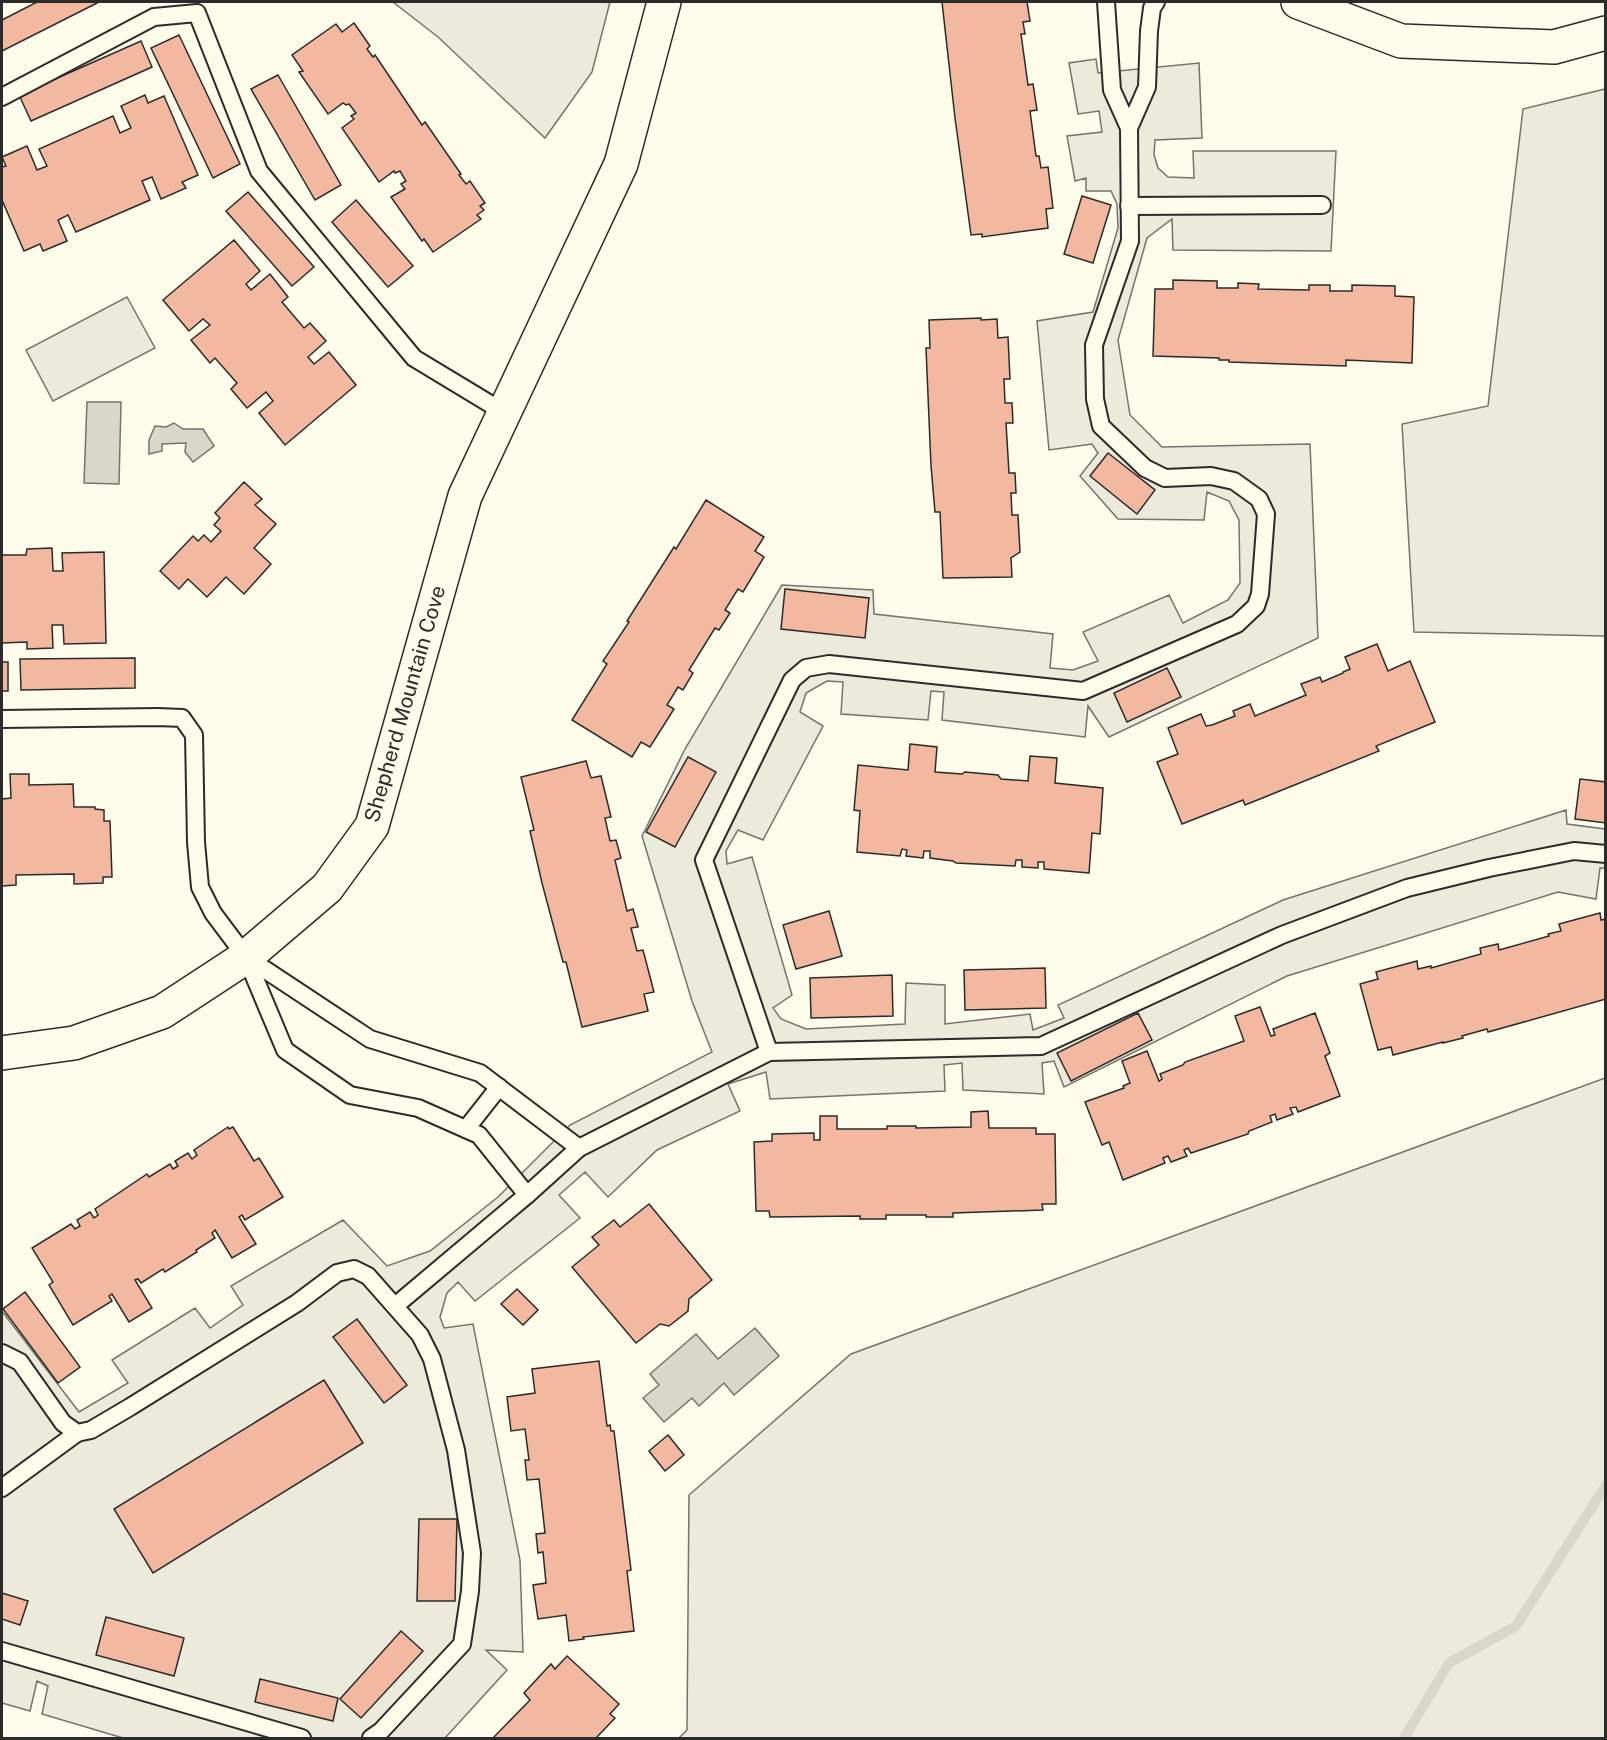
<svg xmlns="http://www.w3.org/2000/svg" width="1607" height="1740" viewBox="0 0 1607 1740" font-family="'Public Sans',sans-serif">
<rect width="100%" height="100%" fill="#fdfbea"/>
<!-- green -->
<g fill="#ecebdb" stroke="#74746e" stroke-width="1.5">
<path d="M 393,2 L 610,2 L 592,72 L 545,138 L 438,37 Z"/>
<path d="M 1605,89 L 1605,636 L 1414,632 L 1402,424 L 1488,406 L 1523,109 Z"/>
<path d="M 127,297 L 155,348 L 53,401 L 26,350 Z"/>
<path d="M 1605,1078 L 1605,1738 L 679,1738 L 687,1730 L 689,1495 L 851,1354 Z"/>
</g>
<!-- parking -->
<path fill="#eceadb" stroke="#74746e" stroke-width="1.5" d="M 1096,59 L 1098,73 L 1199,63 L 1202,138 L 1155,140 L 1154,155 L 1158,168 L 1168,177 L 1194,178 L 1193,151 L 1336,151 L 1331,251 L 1173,250 L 1172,219 L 1147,238 L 1118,340 L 1130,415 L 1162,447 L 1310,444 L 1318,638 L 1109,737 L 1088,706 L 1085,737 L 942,720 L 944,692 L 931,691 L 928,720 L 841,714 L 843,682 L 827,681 L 806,693 L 800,712 L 823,726 L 763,840 L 738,830 L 726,851 L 727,864 L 752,857 L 792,995 L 773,1008 L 781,1019 L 806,1029 L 905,1024 L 906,983 L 945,985 L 945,1024 L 1030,1014 L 1033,1030 L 1064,1018 L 1058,1005 L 1283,900 L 1566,810 L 1567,824 L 1605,829 L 1605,868 L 1600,868 L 1596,899 L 1558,892 L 1287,976 L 1064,1087 L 1054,1061 L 1042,1063 L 1044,1094 L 963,1090 L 962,1063 L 944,1065 L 945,1091 L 770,1099 L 766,1072 L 728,1084 L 740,1111 L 657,1150 L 608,1197 L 585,1172 L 559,1195 L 580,1218 L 475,1301 L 458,1282 L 447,1293 L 440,1317 L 444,1328 L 473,1324 L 520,1560 L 523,1652 L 486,1650 L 507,1670 L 445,1738 L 123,1738 L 42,1714 L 48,1686 L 37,1681 L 30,1711 L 2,1703 L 2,1311 L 79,1412 L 128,1383 L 112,1360 L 195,1308 L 210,1328 L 243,1305 L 231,1286 L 343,1220 L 387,1266 L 430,1251 L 498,1197 L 570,1125 L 712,1052 L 692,1001 L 642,836 L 685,749 L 782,585 L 873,590 L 874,614 L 1053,634 L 1050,668 L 1073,670 L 1098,661 L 1083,632 L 1169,595 L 1183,623 L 1228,600 L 1240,583 L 1239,520 L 1229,501 L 1207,492 L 1204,520 L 1118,519 L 1080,476 L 1098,453 L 1092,444 L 1049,450 L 1037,321 L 1093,312 L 1118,228 L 1117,204 L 1111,191 L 1086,191 L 1086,178 L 1075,181 L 1067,136 L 1102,132 L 1099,111 L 1078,114 L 1069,63 Z"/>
<!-- water -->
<g fill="#d8d7c9" stroke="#74746e" stroke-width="1.5">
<path d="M 87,402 L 121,402 L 119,484 L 84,483 Z"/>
<path d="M 174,423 L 183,429 L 203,429 L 214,446 L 193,462 L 185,452 L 186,443 L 162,444 L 162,451 L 149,454 L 149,440 L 155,426 L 166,427 Z"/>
<path d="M 755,1328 L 779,1356 L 734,1395 L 724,1383 L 699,1406 L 692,1398 L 664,1422 L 643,1398 L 659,1385 L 650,1374 L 696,1334 L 718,1359 Z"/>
</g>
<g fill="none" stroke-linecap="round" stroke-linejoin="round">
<!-- stream -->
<path stroke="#d8d7c9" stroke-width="10" d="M 1404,1738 L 1449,1663 L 1516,1626 L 1606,1485"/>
</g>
<!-- building -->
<g fill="#f2b8a0" stroke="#2b2b2b" stroke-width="1.5">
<path d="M 37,2 L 99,2 L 2,51 L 2,20 Z"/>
<path d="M 942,2 L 1027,2 L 1030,21 L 1023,22 L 1025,34 L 1021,34 L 1028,85 L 1033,84 L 1037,110 L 1030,111 L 1036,156 L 1039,156 L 1041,168 L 1048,167 L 1053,208 L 1046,209 L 1048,228 L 982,237 L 982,234 L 971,235 L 955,118 Z"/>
<path d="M 354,23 L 370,46 L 367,49 L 373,57 L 375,55 L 422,125 L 425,122 L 461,174 L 459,175 L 466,184 L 470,181 L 485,203 L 480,206 L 484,210 L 477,215 L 481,219 L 433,252 L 424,239 L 422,241 L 391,197 L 405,189 L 401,184 L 406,181 L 400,171 L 395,173 L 394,171 L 379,182 L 342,128 L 354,119 L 351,116 L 356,113 L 349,104 L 346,105 L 343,103 L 328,114 L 299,72 L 303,71 L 292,55 L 336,24 L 342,32 Z"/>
<path d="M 179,35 L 240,164 L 213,178 L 151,48 Z"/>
<path d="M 141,41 L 152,67 L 31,121 L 19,95 Z"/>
<path d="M 278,75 L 341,185 L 315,200 L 251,89 Z"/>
<path d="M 145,95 L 148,103 L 164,96 L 198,175 L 182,182 L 186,188 L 161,199 L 152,177 L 142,181 L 150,200 L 76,232 L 68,215 L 58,220 L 67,241 L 43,251 L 40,244 L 24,251 L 2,200 L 2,167 L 6,166 L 2,157 L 27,146 L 37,170 L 47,166 L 39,149 L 113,116 L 120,133 L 131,128 L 121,106 Z"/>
<path d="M 248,192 L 314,267 L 292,286 L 226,211 Z"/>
<path d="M 1082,196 L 1111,205 L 1093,263 L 1064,254 Z"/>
<path d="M 356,200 L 413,266 L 388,287 L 332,222 Z"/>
<path d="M 234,240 L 260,271 L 246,284 L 251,290 L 270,274 L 288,297 L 282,302 L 304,328 L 310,323 L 326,341 L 308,357 L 314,364 L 329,352 L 356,385 L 285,445 L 259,413 L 273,401 L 266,392 L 247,408 L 231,389 L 237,383 L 215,358 L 210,363 L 191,340 L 210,325 L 203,319 L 189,331 L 163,300 Z"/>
<path d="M 1173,280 L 1217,281 L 1217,288 L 1238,288 L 1238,283 L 1259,284 L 1258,289 L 1309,290 L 1309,285 L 1330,285 L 1330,291 L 1352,291 L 1352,285 L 1395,286 L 1395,296 L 1414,297 L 1412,363 L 1346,360 L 1346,366 L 1229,362 L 1229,360 L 1219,360 L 1219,358 L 1153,356 L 1155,289 L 1173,289 Z"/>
<path d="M 981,318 L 981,320 L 997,319 L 998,338 L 1008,337 L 1010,379 L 1004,379 L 1005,403 L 1012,403 L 1013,423 L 1006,423 L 1009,473 L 1015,473 L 1016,493 L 1011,493 L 1012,515 L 1018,515 L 1020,552 L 1011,558 L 1012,577 L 943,578 L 940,512 L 935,512 L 931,466 L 926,348 L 930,348 L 929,320 Z"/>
<path d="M 1108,453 L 1155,490 L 1137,514 L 1090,476 Z"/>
<path d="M 244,482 L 262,499 L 255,505 L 276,524 L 254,548 L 271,564 L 244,594 L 226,577 L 207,597 L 188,579 L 179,589 L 160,571 L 193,536 L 198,541 L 204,535 L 211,542 L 221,531 L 214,525 L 220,518 L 215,513 Z"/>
<path d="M 706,500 L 764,537 L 755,551 L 764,557 L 743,592 L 738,589 L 725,610 L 730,613 L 719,630 L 715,628 L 689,670 L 693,673 L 683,690 L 678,687 L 667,705 L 674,709 L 650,747 L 641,742 L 632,757 L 572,720 L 607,664 L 603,661 L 629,622 L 627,621 L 674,547 L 676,549 Z"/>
<path d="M 52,548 L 53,571 L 63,571 L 62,553 L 104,552 L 106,643 L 64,644 L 63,625 L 52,625 L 53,648 L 27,649 L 27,642 L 2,643 L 2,555 L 26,555 L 27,549 Z"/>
<path d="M 785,589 L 869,598 L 865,638 L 781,629 Z"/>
<path d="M 1377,644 L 1388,671 L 1410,661 L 1435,722 L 1376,746 L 1379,751 L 1245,805 L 1243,800 L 1182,824 L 1157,762 L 1178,754 L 1168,728 L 1201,714 L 1206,726 L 1212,725 L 1235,716 L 1233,711 L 1250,704 L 1255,716 L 1306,695 L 1301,684 L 1320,677 L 1322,682 L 1343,673 L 1343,672 L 1350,669 L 1345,657 Z"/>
<path d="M 135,658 L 135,688 L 21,690 L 20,659 Z"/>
<rect x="2" y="662" width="6" height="29"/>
<path d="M 1167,668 L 1181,697 L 1127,722 L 1114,693 Z"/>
<path d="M 910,744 L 937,747 L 935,772 L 962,774 L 965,772 L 998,775 L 1001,779 L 1028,781 L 1030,756 L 1057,758 L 1055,783 L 1103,788 L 1100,834 L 1092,833 L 1089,873 L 1044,869 L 1044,862 L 1038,862 L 1038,868 L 1022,867 L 1022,860 L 1016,860 L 1015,866 L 956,863 L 953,861 L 930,858 L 930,851 L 924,851 L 923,858 L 906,856 L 907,850 L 902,849 L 900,856 L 857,852 L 860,811 L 854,810 L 858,765 L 908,770 Z"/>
<path d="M 688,757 L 716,772 L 675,847 L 646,832 Z"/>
<path d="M 586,761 L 591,778 L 601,776 L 611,817 L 605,818 L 610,841 L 616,840 L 621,858 L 615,860 L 627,911 L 633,909 L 638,927 L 631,928 L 637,951 L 643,950 L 654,992 L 644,994 L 648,1011 L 582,1027 L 566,962 L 563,962 L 542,883 L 530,831 L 534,830 L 521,777 Z"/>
<path d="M 10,774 L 29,774 L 29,785 L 73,784 L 74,807 L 95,807 L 95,809 L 104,810 L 104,821 L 110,821 L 112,877 L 103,877 L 103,883 L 74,884 L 74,874 L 16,875 L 16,885 L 2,886 L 2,799 L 11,798 Z"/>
<path d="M 1580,779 L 1606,782 L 1606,823 L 1575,819 Z"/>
<path d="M 829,911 L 842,956 L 796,969 L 783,925 Z"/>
<path d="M 1600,913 L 1601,920 L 1606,919 L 1606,999 L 1488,1032 L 1487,1029 L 1462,1036 L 1463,1038 L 1443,1043 L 1443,1042 L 1393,1055 L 1391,1047 L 1378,1050 L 1360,984 L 1378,979 L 1376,972 L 1417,961 L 1418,969 L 1431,966 L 1431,968 L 1481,954 L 1480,948 L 1498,944 L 1499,950 L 1549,936 L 1548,934 L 1561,931 L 1559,924 Z"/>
<path d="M 1045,968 L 1046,1008 L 965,1010 L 964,970 Z"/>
<path d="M 892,975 L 893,1016 L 811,1018 L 810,978 Z"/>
<path d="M 1260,1007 L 1271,1036 L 1275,1035 L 1273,1029 L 1315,1013 L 1330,1053 L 1325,1056 L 1340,1096 L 1298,1112 L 1296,1107 L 1290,1108 L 1293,1114 L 1277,1120 L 1275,1114 L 1270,1116 L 1272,1122 L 1249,1131 L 1248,1134 L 1191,1153 L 1188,1148 L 1184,1150 L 1187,1156 L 1171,1162 L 1168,1156 L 1163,1158 L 1165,1163 L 1123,1180 L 1109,1142 L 1102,1145 L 1085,1102 L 1124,1088 L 1123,1086 L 1130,1083 L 1122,1061 L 1147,1051 L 1159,1081 L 1162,1079 L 1160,1074 L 1183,1065 L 1185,1062 L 1244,1041 L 1235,1016 Z"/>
<path d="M 1138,1013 L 1152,1040 L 1071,1081 L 1057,1053 Z"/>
<path d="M 988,1111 L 989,1128 L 1036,1128 L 1036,1134 L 1055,1134 L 1056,1204 L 1042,1204 L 1043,1210 L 953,1213 L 953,1217 L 926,1217 L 926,1215 L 886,1215 L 886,1219 L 860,1219 L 860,1216 L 770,1217 L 769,1211 L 756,1211 L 754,1142 L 772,1141 L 772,1134 L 814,1133 L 814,1140 L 820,1140 L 820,1116 L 837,1116 L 837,1129 L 887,1129 L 887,1126 L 916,1126 L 916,1128 L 971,1127 L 971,1112 Z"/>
<path d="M 228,1127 L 229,1129 L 233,1127 L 254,1161 L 259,1158 L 283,1197 L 245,1220 L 242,1215 L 239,1217 L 256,1244 L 232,1258 L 215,1230 L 212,1233 L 215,1238 L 196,1250 L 197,1252 L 165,1272 L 163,1269 L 141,1283 L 138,1279 L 135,1280 L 152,1308 L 129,1322 L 112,1294 L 109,1296 L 112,1301 L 73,1325 L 49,1285 L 53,1282 L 32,1248 L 71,1224 L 75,1229 L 80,1226 L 77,1220 L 90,1212 L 94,1218 L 98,1215 L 95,1209 L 147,1174 L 149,1177 L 170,1164 L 173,1169 L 178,1166 L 175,1161 L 188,1153 L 192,1159 L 197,1155 L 194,1150 Z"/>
<path d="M 649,1204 L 712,1280 L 689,1299 L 688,1311 L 669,1326 L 660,1324 L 636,1343 L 572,1267 L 599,1245 L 592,1237 L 614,1220 L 620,1227 Z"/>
<path d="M 517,1289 L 538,1310 L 523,1325 L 501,1304 Z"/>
<path d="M 25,1292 L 80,1367 L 58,1383 L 3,1309 Z"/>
<path d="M 357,1319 L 407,1385 L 384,1403 L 333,1337 Z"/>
<path d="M 599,1361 L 607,1426 L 610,1425 L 611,1431 L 614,1431 L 631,1570 L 627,1571 L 634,1631 L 583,1637 L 584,1639 L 569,1641 L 566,1615 L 538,1619 L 533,1585 L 546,1583 L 543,1552 L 538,1553 L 536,1534 L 545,1533 L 539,1479 L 527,1480 L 525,1460 L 529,1460 L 525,1429 L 511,1431 L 507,1397 L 535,1393 L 532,1369 Z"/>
<path d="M 324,1380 L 363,1443 L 153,1573 L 114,1509 Z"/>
<path d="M 668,1435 L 684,1455 L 665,1471 L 649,1451 Z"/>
<path d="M 419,1519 L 457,1519 L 455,1601 L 417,1601 Z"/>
<path d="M 2,1593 L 28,1601 L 20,1625 L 2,1619 Z"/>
<path d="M 106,1617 L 184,1638 L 174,1676 L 96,1655 Z"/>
<path d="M 401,1631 L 423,1651 L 361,1718 L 340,1699 Z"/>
<path d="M 567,1656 L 619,1704 L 610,1714 L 615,1718 L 596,1738 L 493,1738 L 530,1700 L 524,1693 L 551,1664 L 555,1669 Z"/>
<path d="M 260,1679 L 338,1698 L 333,1721 L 255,1702 Z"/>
</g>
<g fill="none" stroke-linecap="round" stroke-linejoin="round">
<!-- service casing -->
<g stroke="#2b2b2b" stroke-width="20">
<g id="service">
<path d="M 1106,2 L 1112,90 L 1129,128"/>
<path d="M 2,97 L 154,17 L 197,13 L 259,171 L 414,358 L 505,413"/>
<path d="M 1129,206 L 1322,205"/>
<path d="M 2,719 L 158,717 L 182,718 L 194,735 L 196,842 L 200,887 L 213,913 L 246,957 L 285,1050 L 350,1095 L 418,1108 L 479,1135 L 527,1195"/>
<path d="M 246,957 L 370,1039 L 480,1073 L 579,1148"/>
<path d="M 769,1052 L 704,860 L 792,680 L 806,668 L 829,664 L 1083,691 L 1237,624 L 1256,606 L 1260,594 L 1266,514 L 1259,499 L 1234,481 L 1211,476 L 1165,478 L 1145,468 L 1101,426 L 1095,399 L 1094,345 L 1130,241 L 1129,128 L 1147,87 L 1149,31 L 1152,8 L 1156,2"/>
<path d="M 466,1129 L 499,1087"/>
<path d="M 395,1306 L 527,1195 L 579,1148 L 769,1052 L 1041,1046 L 1282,935 L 1407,888 L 1489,868 L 1574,851 L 1606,854"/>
<path d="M 2,1353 L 20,1362 L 63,1423 L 77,1433 L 91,1430 L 130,1407 L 297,1303 L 337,1273 L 354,1269 L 368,1276 L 420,1335 L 432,1359 L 456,1450 L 472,1553 L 470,1591 L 462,1644 L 381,1731 L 371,1738"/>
<path d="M 2,1488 L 77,1433"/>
<path d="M 2,1651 L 302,1738"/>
</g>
</g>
<!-- minor casing -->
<g stroke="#2b2b2b" stroke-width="36">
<g id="minor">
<path d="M 1298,2 L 1401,41 L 1554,47 L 1606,33"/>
<path d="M 2,1053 L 74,1043 L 162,1012 L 246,957 L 327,888 L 372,826 L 465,496 L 621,164 L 664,2"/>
</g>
</g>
<!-- service -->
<use href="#service" stroke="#fdfbea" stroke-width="16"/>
<!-- minor -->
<use href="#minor" stroke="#fdfbea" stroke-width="33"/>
</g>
<g text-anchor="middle" stroke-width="4.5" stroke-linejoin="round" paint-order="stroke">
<!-- street labels -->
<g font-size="21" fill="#2b2b2b" stroke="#fdfbea">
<text transform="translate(405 704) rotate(-74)" y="7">Shepherd Mountain Cove</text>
</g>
</g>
<!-- border -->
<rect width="1607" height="1740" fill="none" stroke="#2b2b2b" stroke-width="6"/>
</svg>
